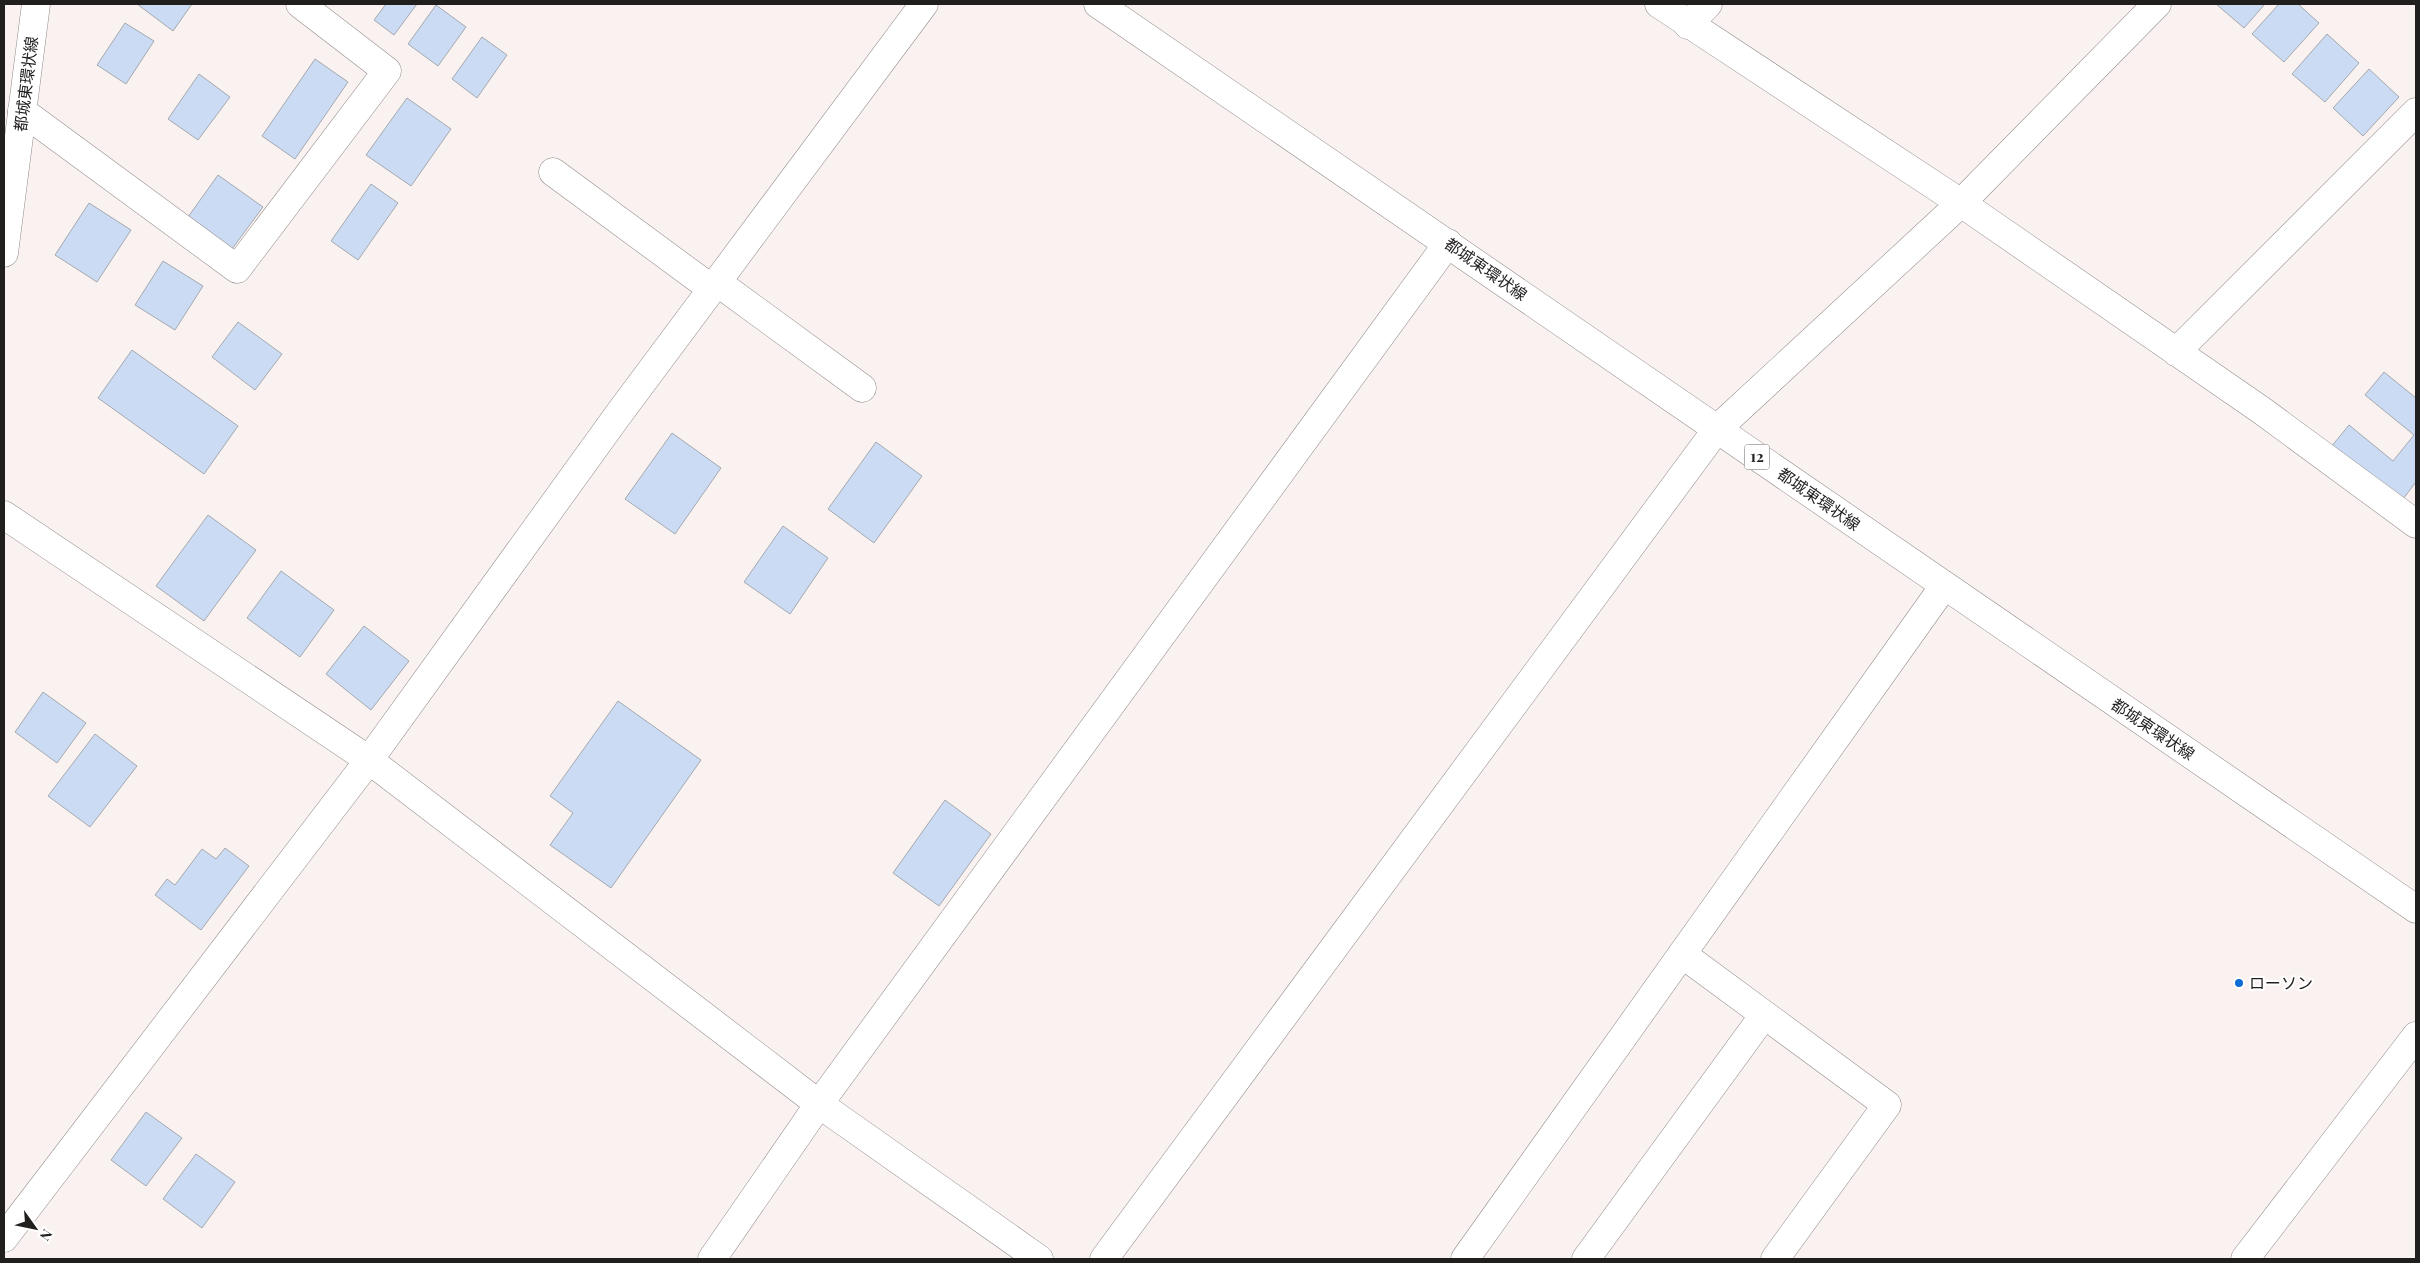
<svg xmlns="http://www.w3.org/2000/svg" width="2420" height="1263" viewBox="0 0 2420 1263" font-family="'Playfair Display','Noto Sans JP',serif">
<rect width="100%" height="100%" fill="#faf2f1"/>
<!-- building -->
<g fill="#cadbf3" stroke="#a5a9ae">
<path d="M 137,4 L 192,4 L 173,31 Z"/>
<path d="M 386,4 L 417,4 L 394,35 L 374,20 Z"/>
<path d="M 2216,4 L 2265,4 L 2244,28 Z"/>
<path d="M 2279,4 L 2298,4 L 2319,23 L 2284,62 L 2252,34 Z"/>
<path d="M 436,5 L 466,27 L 438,66 L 408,44 Z"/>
<path d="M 125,23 L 154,41 L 126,84 L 97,65 Z"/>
<path d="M 2327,34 L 2359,63 L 2325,102 L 2292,74 Z"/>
<path d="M 482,37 L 507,55 L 477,98 L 452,79 Z"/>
<path d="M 315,59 L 348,82 L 295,159 L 262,136 Z"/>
<path d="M 2369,69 L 2399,97 L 2363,136 L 2333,108 Z"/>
<path d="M 199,74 L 230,97 L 198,140 L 168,119 Z"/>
<path d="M 407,98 L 451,129 L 411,186 L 366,155 Z"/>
<path d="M 218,175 L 263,207 L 232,249 L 188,217 Z"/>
<path d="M 371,184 L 398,203 L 358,260 L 331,241 Z"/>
<path d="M 89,203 L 131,230 L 97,282 L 55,255 Z"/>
<path d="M 163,261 L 203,286 L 175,330 L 135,305 Z"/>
<path d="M 238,322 L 282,354 L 255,390 L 212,357 Z"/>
<path d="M 132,350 L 238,426 L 204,474 L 98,398 Z"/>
<path d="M 2384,372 L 2416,398 L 2416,482 L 2400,503 L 2331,447 L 2349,425 L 2393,461 L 2414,435 L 2365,395 Z"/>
<path d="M 672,433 L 721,468 L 675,534 L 625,499 Z"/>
<path d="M 876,442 L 922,476 L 874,543 L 828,509 Z"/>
<path d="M 208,515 L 256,550 L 204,621 L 156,586 Z"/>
<path d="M 783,526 L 828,558 L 790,614 L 744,582 Z"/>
<path d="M 281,571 L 334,610 L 300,657 L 247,618 Z"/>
<path d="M 364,626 L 409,661 L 371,710 L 326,674 Z"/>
<path d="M 43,692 L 86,723 L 57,763 L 15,732 Z"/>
<path d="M 618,701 L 701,760 L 611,888 L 550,845 L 573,813 L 550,796 Z"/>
<path d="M 95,734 L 137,766 L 90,827 L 48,796 Z"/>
<path d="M 945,800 L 991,834 L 939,906 L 893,873 Z"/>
<path d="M 225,848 L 249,866 L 201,930 L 155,895 L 167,879 L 175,885 L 202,849 L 216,859 Z"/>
<path d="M 146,1112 L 182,1138 L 146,1186 L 111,1160 Z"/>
<path d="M 196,1154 L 235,1182 L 202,1228 L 163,1199 Z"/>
</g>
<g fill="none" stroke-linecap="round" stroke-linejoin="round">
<!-- minor casing -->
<g stroke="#918a89" stroke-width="29">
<g id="minor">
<path d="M 1659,4 L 1961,203 L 2261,410 L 2416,524"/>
<path d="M 1688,25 L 1708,4"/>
<path d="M 22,111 L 237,269 L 387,71 L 300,4"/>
<path d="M 553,172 L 712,289"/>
<path d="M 717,282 L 862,388"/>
<path d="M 2176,352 L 2416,112"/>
<path d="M 4,515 L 369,760 L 819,1104 L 1039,1259"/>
<path d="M 1682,954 L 1887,1105 L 1775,1259"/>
<path d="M 4,1238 L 369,760 L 618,415 L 924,4"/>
<path d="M 712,1259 L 819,1104 L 1448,243"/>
<path d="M 1104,1259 L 1717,429 L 1961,203 L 2157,4"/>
<path d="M 1465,1259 L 1944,586"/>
<path d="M 1586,1259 L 1764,1015"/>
<path d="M 2245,1259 L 2416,1036"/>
</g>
</g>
<!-- major casing -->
<g stroke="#918a89" stroke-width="29">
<g id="major">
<path d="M 1098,4 L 2416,909"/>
<path d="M 4,253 L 36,4"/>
</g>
</g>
<!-- minor -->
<use href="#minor" stroke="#fff" stroke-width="28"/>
<!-- major -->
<use href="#major" stroke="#fff" stroke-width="28"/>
</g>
<!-- markers -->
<circle fill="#0d6cd5" stroke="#fff" stroke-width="2" cx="2239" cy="983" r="5"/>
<g text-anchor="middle" stroke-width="4" stroke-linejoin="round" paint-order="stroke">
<!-- shield labels -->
<rect fill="#fff" stroke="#646262" stroke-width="1" x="1744.5" y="444.5" width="25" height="25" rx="4"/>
<g font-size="15" font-weight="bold" fill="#211e1e">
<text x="1757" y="462">12</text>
</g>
<!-- street labels -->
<g font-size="16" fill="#211e1e" stroke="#fff">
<text transform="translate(26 84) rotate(-83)" y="6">都城東環状線</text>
<text transform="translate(1486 269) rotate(35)" y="6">都城東環状線</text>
<text transform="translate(1819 499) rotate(35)" y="6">都城東環状線</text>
<text transform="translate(2153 729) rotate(34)" y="6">都城東環状線</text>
</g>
<!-- poi labels -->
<g font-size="16" fill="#211e1e" stroke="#fff" text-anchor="start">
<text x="2249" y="989">ローソン</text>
</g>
</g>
<!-- border -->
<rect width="2420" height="1263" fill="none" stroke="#211e1e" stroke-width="10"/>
<!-- north arrow -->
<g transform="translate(35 1228) rotate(123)" stroke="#ffffff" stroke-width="4" paint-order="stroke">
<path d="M0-4L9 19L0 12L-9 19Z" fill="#211e1e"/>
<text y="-8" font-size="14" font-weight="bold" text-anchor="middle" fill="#211e1e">N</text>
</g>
</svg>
